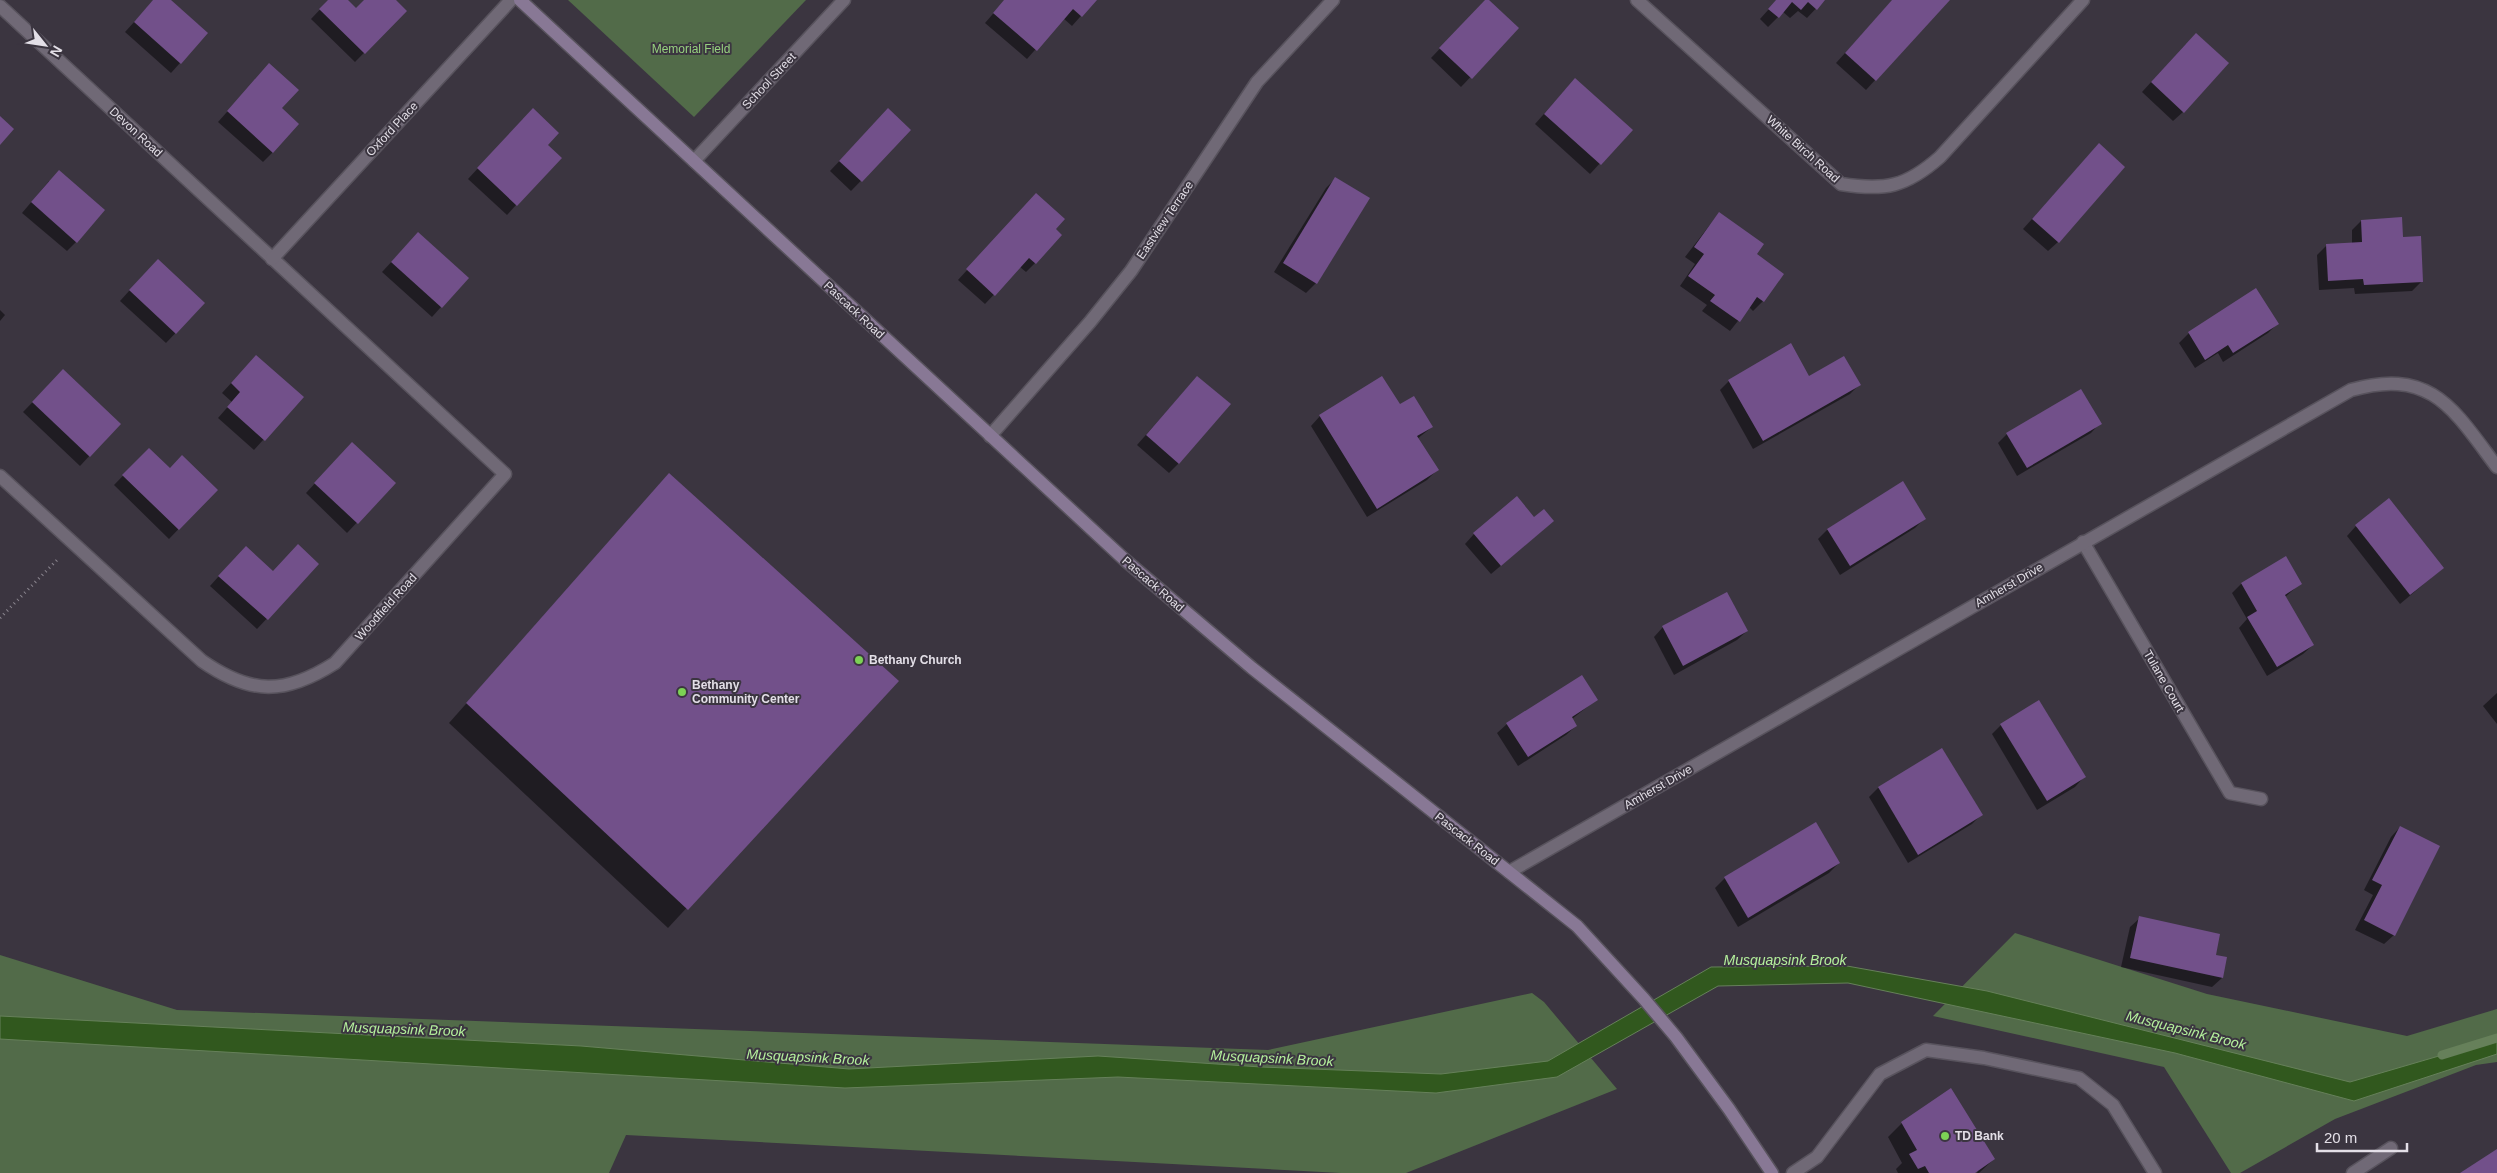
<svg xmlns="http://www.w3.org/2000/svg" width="2497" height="1173" viewBox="0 0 2497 1173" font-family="Arial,sans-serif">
<rect width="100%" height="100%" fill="#3b3540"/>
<!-- green -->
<g fill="#526b49">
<path d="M 568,0 L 806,0 L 694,117 Z"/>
<path d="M 2015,933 L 2207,994 L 2407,1036 L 2497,1009 L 2497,1062 L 2476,1065 L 2335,1119 L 2240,1173 L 2231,1173 L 2164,1067 L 1933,1016 Z"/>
<path d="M 0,955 L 177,1010 L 1268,1050 L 1532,993 L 1544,1002 L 1617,1089 L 1406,1173 L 1341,1173 L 626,1135 L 609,1173 L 0,1173 Z"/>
</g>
<!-- water -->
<path fill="#31581e" stroke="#66805a" d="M 1847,966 L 1987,991 L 2350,1082 L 2497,1039 L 2497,1054 L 2354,1101 L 2175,1053 L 1848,983 L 1718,986 L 1557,1077 L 1436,1093 L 1118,1077 L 845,1088 L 0,1039 L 0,1016 L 581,1046 L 849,1069 L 1098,1056 L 1261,1067 L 1441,1074 L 1548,1061 L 1711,967 Z"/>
<!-- shadow -->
<g fill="#0007">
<path d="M 154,0 L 169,0 L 180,63 L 171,73 L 125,32 Z"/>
<path d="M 329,0 L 346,0 L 356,9 L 365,0 L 394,0 L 405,11 L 355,62 L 311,19 Z"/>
<path d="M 1005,0 L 1095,0 L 1072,26 L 1063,18 L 1027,59 L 985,23 Z"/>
<path d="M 1486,0 L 1517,28 L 1461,87 L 1431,58 Z"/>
<path d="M 1777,0 L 1824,0 L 1807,18 L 1798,11 L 1790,18 L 1783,12 L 1768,27 L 1760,19 Z"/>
<path d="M 1893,0 L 1948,0 L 1866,90 L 1836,63 Z"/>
<path d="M 2186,44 L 2183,112 L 2173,121 L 2142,92 Z"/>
<path d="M 260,75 L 273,152 L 263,162 L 218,122 Z"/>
<path d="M 1566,89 L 1631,130 L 1590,174 L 1535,124 Z"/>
<path d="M 523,119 L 546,145 L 516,205 L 507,215 L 468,179 Z"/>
<path d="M 879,119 L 910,130 L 851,191 L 830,171 Z"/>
<path d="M 2099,144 L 2058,242 L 2048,251 L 2023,229 Z"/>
<path d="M 1336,178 L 1316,283 L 1306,293 L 1274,272 L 1326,188 Z"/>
<path d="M 49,181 L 76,242 L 67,251 L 22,213 Z"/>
<path d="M 1027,204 L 1054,229 L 1035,263 L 1026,272 L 1020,267 L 985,304 L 958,280 Z"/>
<path d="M 1719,213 L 1755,255 L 1763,301 L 1753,311 L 1749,307 L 1730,331 L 1702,311 L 1707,305 L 1680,286 L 1695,264 L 1685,257 Z"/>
<path d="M 2361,221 L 2402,238 L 2422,281 L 2412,291 L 2355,294 L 2354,288 L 2319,290 L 2317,255 L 2327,245 L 2352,244 L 2352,230 Z"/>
<path d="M 409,243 L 441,307 L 432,317 L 382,272 Z"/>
<path d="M 148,270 L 204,303 L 166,343 L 120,301 Z"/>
<path d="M 0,310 L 5,315 L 0,321 Z"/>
<path d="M 2278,323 L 2268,333 L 2223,362 L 2218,353 L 2195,368 L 2179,343 L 2189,333 Z"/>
<path d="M 256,356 L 302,397 L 254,450 L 218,418 L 232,402 L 222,393 Z"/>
<path d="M 1809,378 L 1859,385 L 1850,394 L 1753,449 L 1720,390 L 1729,381 Z"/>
<path d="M 54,380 L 119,424 L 80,466 L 23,412 Z"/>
<path d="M 1188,387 L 1179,463 L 1169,473 L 1137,445 Z"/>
<path d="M 1400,406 L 1432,427 L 1417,439 L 1437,470 L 1427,480 L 1367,517 L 1311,426 L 1320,416 Z"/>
<path d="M 2100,423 L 2091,433 L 2017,476 L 1998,443 L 2007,434 Z"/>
<path d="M 149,449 L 170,469 L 216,490 L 169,539 L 114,485 Z"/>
<path d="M 343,453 L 394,483 L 347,533 L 306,493 Z"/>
<path d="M 669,475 L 897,681 L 668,928 L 449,723 Z"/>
<path d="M 1925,518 L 1915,528 L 1840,575 L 1818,539 L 1827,530 Z"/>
<path d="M 2356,526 L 2443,568 L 2400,604 L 2347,536 Z"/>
<path d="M 1543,530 L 1491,574 L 1465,544 L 1474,534 Z"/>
<path d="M 236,557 L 273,573 L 318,564 L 257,629 L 210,586 Z"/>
<path d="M 2285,558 L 2300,584 L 2285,597 L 2313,645 L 2303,654 L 2267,676 L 2239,628 L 2247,619 L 2232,593 L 2241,584 Z"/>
<path d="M 1663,627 L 1747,631 L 1737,640 L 1674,675 L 1654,637 Z"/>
<path d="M 2497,693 L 2497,724 L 2483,706 Z"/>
<path d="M 1596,700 L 1572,719 L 1576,726 L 1566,735 L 1518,766 L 1497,733 L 1507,724 Z"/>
<path d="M 2001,725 L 2084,777 L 2075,787 L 2037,810 L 1992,734 Z"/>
<path d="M 1942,749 L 1981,815 L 1972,824 L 1908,863 L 1869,797 L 1878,788 Z"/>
<path d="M 2400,827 L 2394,935 L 2384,944 L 2355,930 L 2373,895 L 2364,890 L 2391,837 Z"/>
<path d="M 1839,863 L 1829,873 L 1738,927 L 1715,888 L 1725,878 Z"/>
<path d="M 2140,918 L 2214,956 L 2222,978 L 2212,987 L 2121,967 L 2130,927 Z"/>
<path d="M 1902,1123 L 1994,1159 L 1979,1173 L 1977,1173 L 1979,1168 L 1972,1173 L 1898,1173 L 1896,1169 L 1902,1163 L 1888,1137 Z"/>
</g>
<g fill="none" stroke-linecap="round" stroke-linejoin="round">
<!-- stream -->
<path stroke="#66805a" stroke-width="9" d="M 2442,1055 L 2497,1038"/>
</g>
<!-- building -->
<g fill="#72508a">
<path d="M 153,0 L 171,0 L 208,33 L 181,64 L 134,22 Z"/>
<path d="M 328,0 L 348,0 L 356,8 L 364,0 L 396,0 L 407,11 L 365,54 L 319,9 Z"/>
<path d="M 1004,0 L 1097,0 L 1082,17 L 1073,9 L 1037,51 L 993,13 Z"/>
<path d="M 1485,0 L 1489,0 L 1519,28 L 1472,79 L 1439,48 Z"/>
<path d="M 1776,0 L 1825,0 L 1817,10 L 1808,2 L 1801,10 L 1792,2 L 1779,18 L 1768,9 Z"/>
<path d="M 1892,0 L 1950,0 L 1876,81 L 1845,53 Z"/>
<path d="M 2196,33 L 2229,63 L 2184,113 L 2151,82 Z"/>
<path d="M 269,63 L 299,90 L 282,108 L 299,124 L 273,153 L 227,111 Z"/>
<path d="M 1575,78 L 1633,130 L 1601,165 L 1544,114 Z"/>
<path d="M 533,108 L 559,133 L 548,145 L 562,158 L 517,206 L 477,168 Z"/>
<path d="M 888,108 L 911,130 L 862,182 L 839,161 Z"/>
<path d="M 0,116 L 14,129 L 0,145 Z"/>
<path d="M 2099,143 L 2125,167 L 2059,243 L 2032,219 Z"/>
<path d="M 59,170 L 105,210 L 77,243 L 31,202 Z"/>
<path d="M 1335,177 L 1370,198 L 1317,284 L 1283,263 Z"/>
<path d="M 1036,193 L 1065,219 L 1056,229 L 1062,235 L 1036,264 L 1029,258 L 995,296 L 966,269 Z"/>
<path d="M 1719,212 L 1764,244 L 1757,254 L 1784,274 L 1764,302 L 1757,297 L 1740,322 L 1710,301 L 1715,295 L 1688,276 L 1704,254 L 1694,247 Z"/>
<path d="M 2402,217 L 2403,237 L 2421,236 L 2423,282 L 2364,285 L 2363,279 L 2328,281 L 2326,244 L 2362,242 L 2361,220 Z"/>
<path d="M 418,232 L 469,278 L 442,308 L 391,262 Z"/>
<path d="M 158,259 L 205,303 L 176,334 L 129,290 Z"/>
<path d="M 2256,288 L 2279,324 L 2233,353 L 2228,345 L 2205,360 L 2188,332 Z"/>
<path d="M 1791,343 L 1809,376 L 1844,356 L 1861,385 L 1763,441 L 1728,380 Z"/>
<path d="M 256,355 L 304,397 L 265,441 L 227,407 L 240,392 L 231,383 Z"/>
<path d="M 63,369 L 121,424 L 90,457 L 32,402 Z"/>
<path d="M 1197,376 L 1231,404 L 1179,464 L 1146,435 Z"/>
<path d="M 1382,376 L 1400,404 L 1414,396 L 1433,427 L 1417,436 L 1439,470 L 1377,509 L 1319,415 Z"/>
<path d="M 2081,389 L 2102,424 L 2027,468 L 2006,433 Z"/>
<path d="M 352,442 L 396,483 L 358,524 L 314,483 Z"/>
<path d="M 149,448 L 170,468 L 182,455 L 218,490 L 179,530 L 122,475 Z"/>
<path d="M 669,473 L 899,681 L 688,910 L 466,703 Z"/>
<path d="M 1903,481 L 1926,519 L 1850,566 L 1827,529 Z"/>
<path d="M 1517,496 L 1534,517 L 1544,509 L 1554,521 L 1501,566 L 1473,533 Z"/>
<path d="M 2389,498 L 2444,568 L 2410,595 L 2355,525 Z"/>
<path d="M 298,544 L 319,564 L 268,620 L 218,576 L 246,546 L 273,571 Z"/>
<path d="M 2286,556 L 2302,584 L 2285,595 L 2314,645 L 2277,667 L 2247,617 L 2257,611 L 2241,583 Z"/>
<path d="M 1727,592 L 1748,631 L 1683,666 L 1662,626 Z"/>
<path d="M 1582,675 L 1598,700 L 1572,717 L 1577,726 L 1528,757 L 1506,723 Z"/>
<path d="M 2039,700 L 2086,777 L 2047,801 L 2000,724 Z"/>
<path d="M 1942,748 L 1983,815 L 1918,855 L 1878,787 Z"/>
<path d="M 1816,822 L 1840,863 L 1748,918 L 1724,877 Z"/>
<path d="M 2400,826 L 2440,846 L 2395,936 L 2364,920 L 2382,885 L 2372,880 Z"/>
<path d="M 2139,916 L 2220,934 L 2216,955 L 2227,957 L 2223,978 L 2130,958 Z"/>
<path d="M 1951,1088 L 1995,1159 L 1975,1173 L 1929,1173 L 1925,1166 L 1918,1169 L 1909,1154 L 1917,1150 L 1901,1122 Z"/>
<path d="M 2497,1149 L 2497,1173 L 2460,1173 Z"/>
</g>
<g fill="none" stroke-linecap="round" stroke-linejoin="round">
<!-- lane casing -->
<g stroke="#58535d" stroke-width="15">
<g id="lane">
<path d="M 1793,1173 L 1817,1157 L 1880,1074 L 1926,1050 L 1984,1058 L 2079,1078 L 2113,1105 L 2155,1173"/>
<path d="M 2353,1173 L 2391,1148"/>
</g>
</g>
<!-- street casing -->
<g stroke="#58535d" stroke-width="15">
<g id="street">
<path d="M 1637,0 L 1841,184 C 1885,191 1906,187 1940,157 L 2083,0"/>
<path d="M 0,6 L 505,474 L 335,663 C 285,695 251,695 202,661 L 0,476"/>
<path d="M 694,161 L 844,0"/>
<path d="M 272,259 L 511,0"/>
<path d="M 990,436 L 1090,322 L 1131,271 L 1257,82 L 1333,0"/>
<path d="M 2083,542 L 2230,793 L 2261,799"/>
<path d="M 1509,872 L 2351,390 C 2432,367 2454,410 2497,467"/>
</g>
</g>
<!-- secondary casing -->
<g stroke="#58535d" stroke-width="15">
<path id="secondary" d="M 520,0 L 1125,560 L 1252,668 L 1577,926 L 1644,999 L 1676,1037 L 1729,1109 L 1772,1173"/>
</g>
<!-- path -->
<path stroke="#8b868f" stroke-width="3" stroke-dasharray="1 4" stroke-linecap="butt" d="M 0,618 L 59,558"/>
<!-- lane -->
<use href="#lane" stroke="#706976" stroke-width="12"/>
<!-- street -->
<use href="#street" stroke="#706976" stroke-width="12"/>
<!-- secondary -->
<use href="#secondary" stroke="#887895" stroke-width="12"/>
</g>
<!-- markers -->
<g fill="#7cd155" stroke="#3b3540" stroke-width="2">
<circle cx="859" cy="660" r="5"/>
<circle cx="682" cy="692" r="5"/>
<circle cx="1945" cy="1136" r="5"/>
</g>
<g text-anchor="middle" stroke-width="4" stroke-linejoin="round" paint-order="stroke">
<!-- park labels -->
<g font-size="12" fill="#97d27f" stroke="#3b3540">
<text x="691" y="53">Memorial Field</text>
</g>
<!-- street labels -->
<g font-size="12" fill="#e3dfe7" stroke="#3b3540">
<text transform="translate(769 81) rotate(-47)" y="4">School Street</text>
<text transform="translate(392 129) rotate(-47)" y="4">Oxford Place</text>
<text transform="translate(136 132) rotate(43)" y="4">Devon Road</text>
<text transform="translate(1803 149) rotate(42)" y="4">White Birch Road</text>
<text transform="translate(1165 220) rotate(-56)" y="4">Eastview Terrace</text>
<text transform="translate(854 310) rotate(43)" y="4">Pascack Road</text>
<text transform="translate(1153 584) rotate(41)" y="4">Pascack Road</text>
<text transform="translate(2009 585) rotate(-30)" y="4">Amherst Drive</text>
<text transform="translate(386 607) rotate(-48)" y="4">Woodfield Road</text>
<text transform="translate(2164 681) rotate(60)" y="4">Tulane Court</text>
<text transform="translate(1658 787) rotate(-30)" y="4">Amherst Drive</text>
<text transform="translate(1467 839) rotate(38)" y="4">Pascack Road</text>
</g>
<!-- poi labels -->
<g font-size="12" font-weight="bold" fill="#e3dfe7" stroke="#3b3540" text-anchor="start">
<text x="869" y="664">Bethany Church</text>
<text x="692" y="689">Bethany<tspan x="692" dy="14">Community Center</tspan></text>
<text x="1955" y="1140">TD Bank</text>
</g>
<!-- water labels -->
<g font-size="14" font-style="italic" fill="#b4f09c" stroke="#3b3540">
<text x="1785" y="965">Musquapsink Brook</text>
<text transform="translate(404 1029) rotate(2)" y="5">Musquapsink Brook</text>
<text transform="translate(2186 1030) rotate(14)" y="5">Musquapsink Brook</text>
<text transform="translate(808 1057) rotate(3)" y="5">Musquapsink Brook</text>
<text transform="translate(1272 1058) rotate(3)" y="5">Musquapsink Brook</text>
</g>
</g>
<!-- north arrow -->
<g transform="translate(45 45) rotate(120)" stroke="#3b3540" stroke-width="4" paint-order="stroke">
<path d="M0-4L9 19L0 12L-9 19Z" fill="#e3dfe7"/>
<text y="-8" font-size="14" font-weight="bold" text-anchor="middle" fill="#e3dfe7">N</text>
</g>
<!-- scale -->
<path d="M2317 1143v8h90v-8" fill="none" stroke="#e3dfe7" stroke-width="2.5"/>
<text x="2324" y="1143" font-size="15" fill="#e3dfe7" stroke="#3b3540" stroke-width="4" paint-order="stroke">20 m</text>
</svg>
